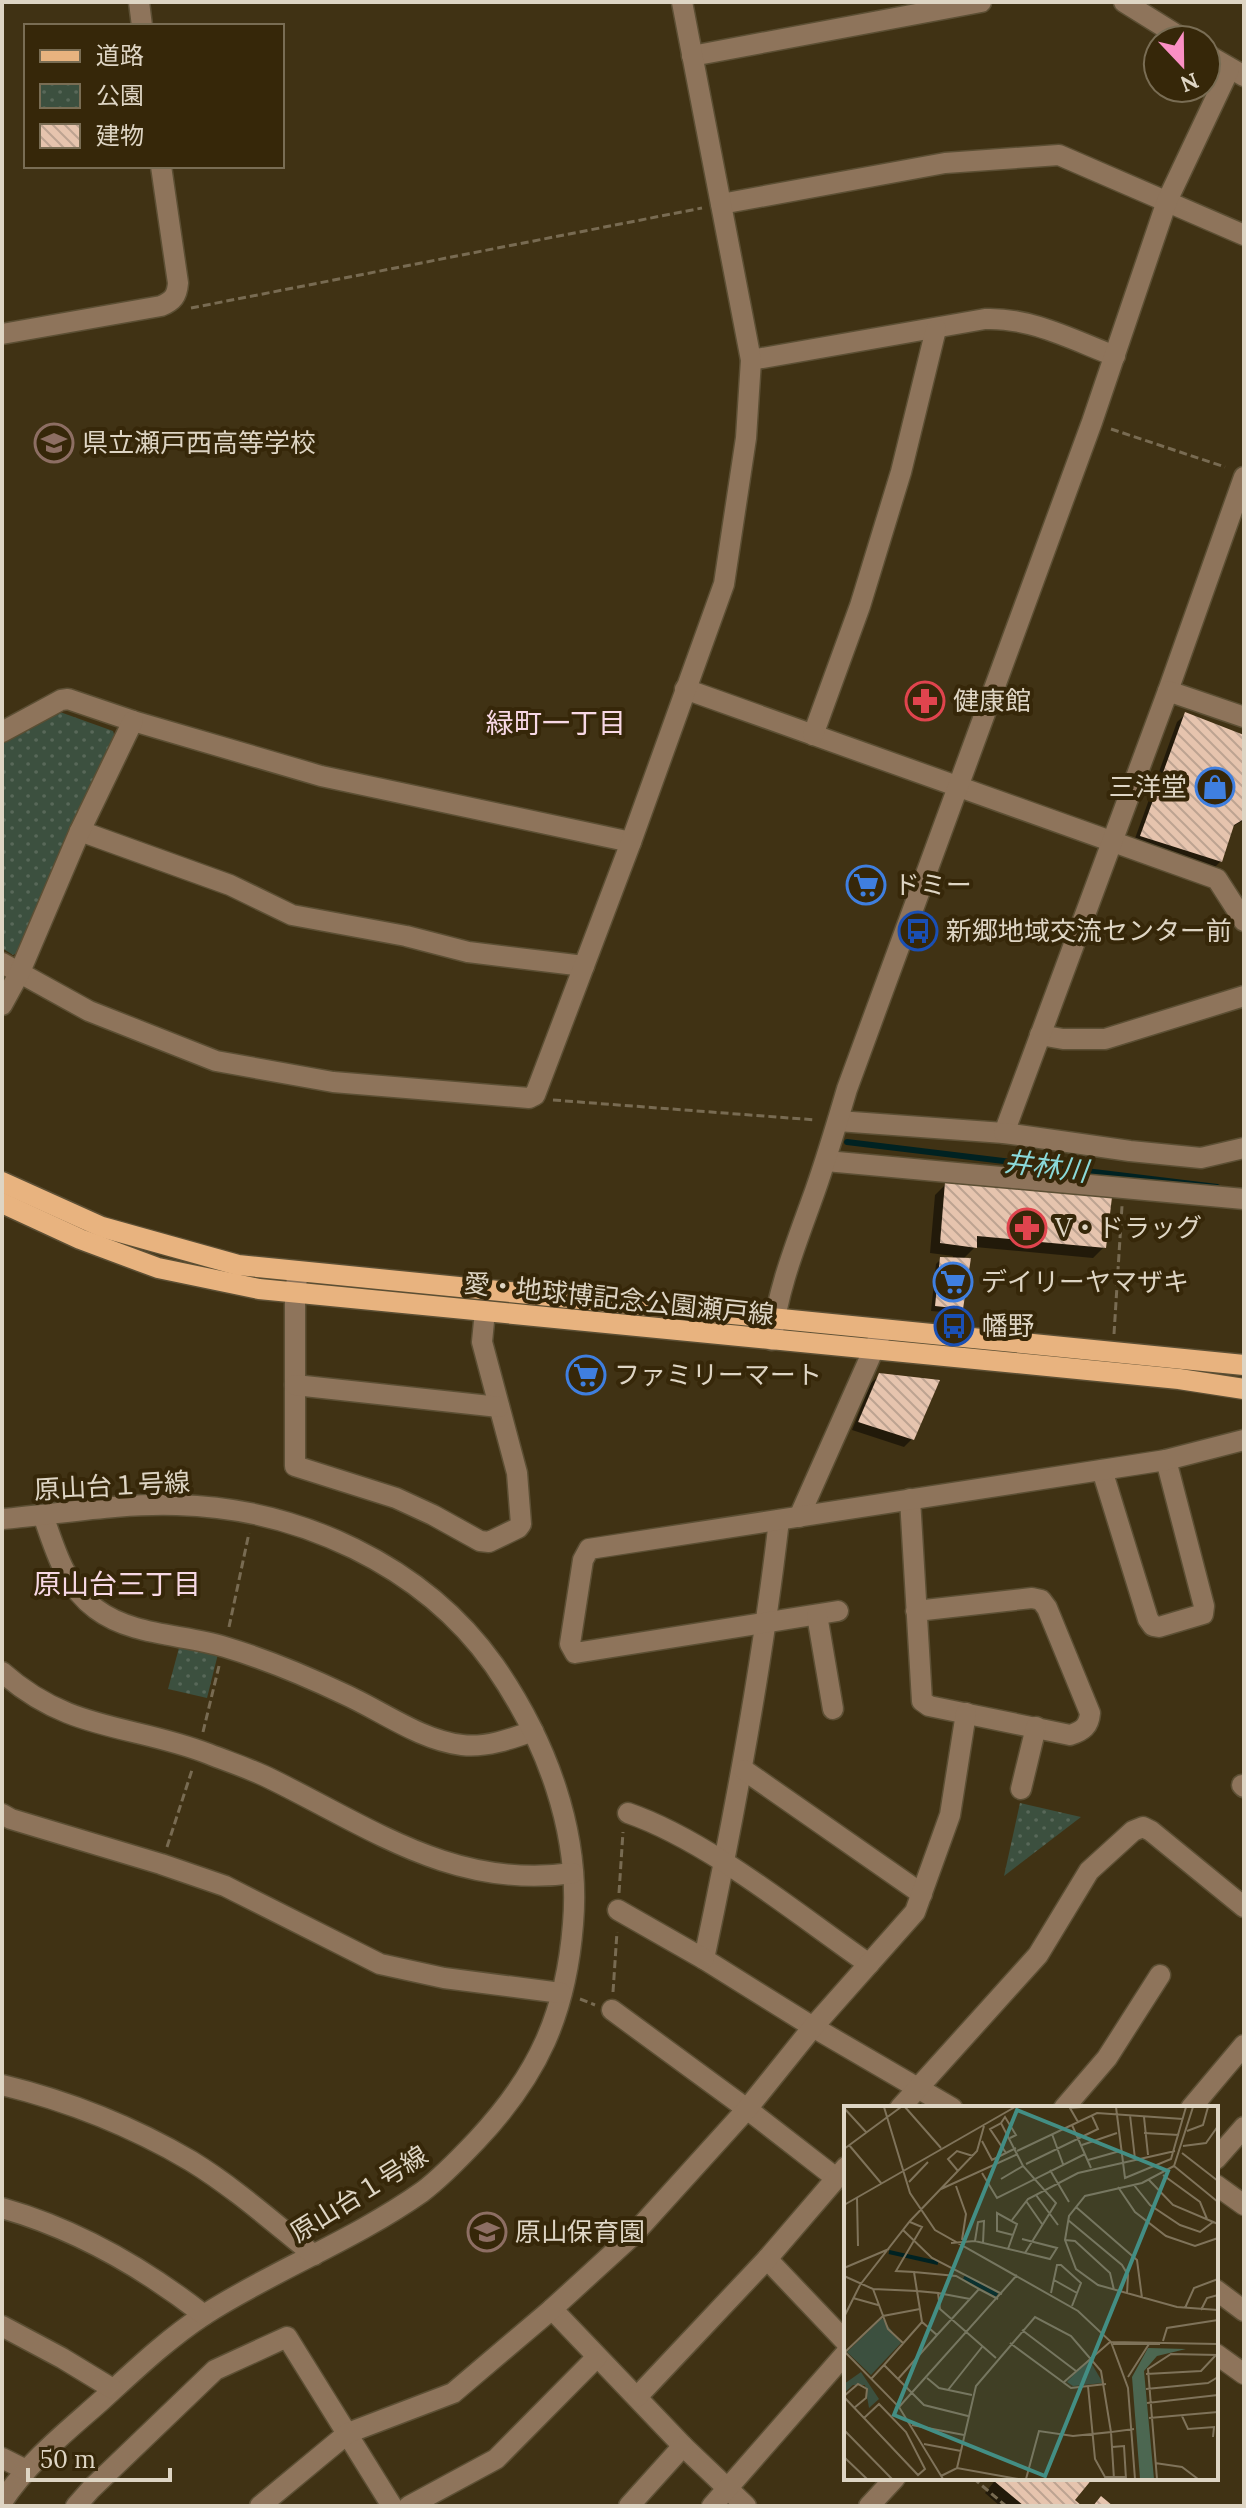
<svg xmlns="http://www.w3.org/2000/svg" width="1246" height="2508" viewBox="0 0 1246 2508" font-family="Lora,'Noto Sans JP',serif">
<defs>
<pattern id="park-dots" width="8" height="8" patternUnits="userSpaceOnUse" patternTransform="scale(2)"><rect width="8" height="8" fill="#3c503f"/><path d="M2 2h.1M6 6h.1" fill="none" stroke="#586859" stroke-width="1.8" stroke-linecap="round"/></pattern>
<pattern id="building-back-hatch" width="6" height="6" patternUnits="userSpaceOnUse" patternTransform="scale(2)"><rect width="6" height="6" fill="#e6c4ae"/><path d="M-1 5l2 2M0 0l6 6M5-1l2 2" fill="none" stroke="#bda391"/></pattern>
</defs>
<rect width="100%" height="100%" fill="#403214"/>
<!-- park -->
<g fill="url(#park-dots)">
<path d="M 60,712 L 113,731 L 115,737 L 19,952 L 13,955 L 2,948 L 2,744 Z"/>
<path d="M 180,1644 L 218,1654 L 207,1698 L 168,1689 Z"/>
<path d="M 1020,1803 L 1081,1817 L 1004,1876 Z"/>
</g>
<!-- shadow -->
<g fill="#0007">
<path d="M 1186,714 L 1244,737 L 1244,820 L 1230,828 L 1221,861 L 1213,869 L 1133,844 L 1177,722 Z"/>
<path d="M 946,1184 L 1104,1247 L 1093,1258 L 975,1247 L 962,1260 L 962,1308 L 956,1313 L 931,1311 L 936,1264 L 941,1259 L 952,1260 L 953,1256 L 930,1253 L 935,1195 Z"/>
<path d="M 880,1375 L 912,1439 L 904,1447 L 852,1430 L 871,1383 Z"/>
<path d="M 997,2478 L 1088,2478 L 1072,2500 L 1079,2506 L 1000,2506 L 985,2493 Z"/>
</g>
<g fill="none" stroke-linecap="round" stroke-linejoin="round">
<!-- stream -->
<path stroke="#022" stroke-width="6" d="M 847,1142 L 1217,1187"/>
</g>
<!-- building -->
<g fill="url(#building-back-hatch)">
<path d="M 1185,712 L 1244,735 L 1244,819 L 1234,825 L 1222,862 L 1140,836 Z"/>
<path d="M 945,1182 L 1112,1197 L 1106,1248 L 977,1236 L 977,1248 L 940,1243 Z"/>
<path d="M 940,1257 L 971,1258 L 963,1309 L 935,1306 Z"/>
<path d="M 879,1373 L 940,1380 L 914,1440 L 858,1422 Z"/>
<path d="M 997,2478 L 1093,2478 L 1075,2500 L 1082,2506 L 1024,2506 L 994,2481 Z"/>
<path d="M 1101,2496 L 1113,2506 L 1093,2506 Z"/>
</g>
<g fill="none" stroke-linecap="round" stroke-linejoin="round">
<!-- minor casing -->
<g stroke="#5c4f34" stroke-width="23">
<g id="minor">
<path d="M 139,2 L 142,26"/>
<path d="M 1124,2 L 1185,40"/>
<path d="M 1206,54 L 1244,76"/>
<path d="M 692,56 L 981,2"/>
<path d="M 721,204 L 945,163 L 1059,155 L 1244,235"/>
<path d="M 2,334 L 161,306 C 173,301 177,296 178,283 L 161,166"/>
<path d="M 751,360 L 985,319 C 1030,317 1073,340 1115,356"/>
<path d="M 685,689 L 1217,879 L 1244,921"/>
<path d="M 1168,691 L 1244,477"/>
<path d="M 2,732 L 61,700 L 68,699 L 133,721 L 321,776 L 631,842"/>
<path d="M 813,735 L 860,606 L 901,472 L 936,329"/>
<path d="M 80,831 L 230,885 L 292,915 L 406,936 L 468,952 L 584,966"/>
<path d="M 2,963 L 89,1011 L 216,1061 L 333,1082 L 529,1098 L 535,1095 L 631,842 L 724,584 L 746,438 L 751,360 L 682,2"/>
<path d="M 2,1005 L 19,974 L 80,831 L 133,721"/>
<path d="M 1040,1035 L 1063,1039 L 1105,1039 L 1244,996"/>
<path d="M 838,1121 L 1004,1133 L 1168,691 L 1244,717"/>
<path d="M 1004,1133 L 1130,1151 L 1201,1158 L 1244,1148"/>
<path d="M 826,1161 L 1244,1199"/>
<path d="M 298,1272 L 295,1292 L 295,1466 L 396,1498 L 433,1515 L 480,1541 L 489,1542 L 518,1528 L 521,1524 L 517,1473 L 482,1342 L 485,1311"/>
<path d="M 772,1340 C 777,1289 798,1239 815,1191 C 827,1157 837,1123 847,1089 L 1092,422 L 1167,201 L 1229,70"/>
<path d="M 295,1385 L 499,1407"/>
<path d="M 1102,1470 L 1148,1619 L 1153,1626 L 1159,1627 L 1203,1614 L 1204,1606 L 1166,1460"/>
<path d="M 910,1499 L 922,1701 L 929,1706 L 1070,1735 C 1083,1731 1089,1726 1090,1713 L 1047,1608 L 1041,1600 L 1032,1598 L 916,1611"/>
<path d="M 43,1515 C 55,1550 65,1586 96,1609 C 132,1636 183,1634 225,1647 C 265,1659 306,1676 344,1694 C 382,1711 420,1740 462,1745 C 485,1748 511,1739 533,1731"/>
<path d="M 799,1517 L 880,1335"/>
<path d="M 2,1519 C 60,1514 119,1503 177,1505 C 298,1508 423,1565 494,1665 C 546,1740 581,1832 573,1924 C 566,2014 538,2075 477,2140 C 460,2158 442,2177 422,2192 C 354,2240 274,2270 204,2315 C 166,2340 134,2371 101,2401 C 66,2432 28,2462 2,2502"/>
<path d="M 779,1520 C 762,1669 735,1813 704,1959 L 813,2027 L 952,2108"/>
<path d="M 838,1611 L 575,1653 L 570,1644 L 583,1560 L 589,1549 L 1166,1460 L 1244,1440"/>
<path d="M 817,1615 L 833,1709"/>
<path d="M 2,1672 C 69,1732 132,1724 209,1754 C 229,1762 251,1769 271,1779 C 371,1828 455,1890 573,1873"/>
<path d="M 744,1770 L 922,1894"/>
<path d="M 1242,1785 L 1244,1787"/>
<path d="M 1021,1789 L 1036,1727"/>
<path d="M 628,1813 C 709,1841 798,1915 869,1964"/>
<path d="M 2,1814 L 11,1819 L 161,1864 L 225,1886 L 380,1964 L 444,1978 L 561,1993"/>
<path d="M 618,1910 L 704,1959"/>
<path d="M 612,2010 L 747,2109 L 836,2178"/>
<path d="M 2,2085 C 68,2101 133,2127 191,2161 C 235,2188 274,2223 314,2255"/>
<path d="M 900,2108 L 1038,1955 L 1089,1871 L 1133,1831 L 1143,1827 L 1151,1831 L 1244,1907"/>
<path d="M 1064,2108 L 1107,2058 L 1160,1975"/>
<path d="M 1191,2108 L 1244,2045"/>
<path d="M 1216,2159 L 1244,2127"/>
<path d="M 1216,2185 L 1244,2205"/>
<path d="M 2,2208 C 76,2229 144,2268 204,2315"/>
<path d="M 767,2259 L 846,2342"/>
<path d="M 1216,2290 L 1244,2311"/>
<path d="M 552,2309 L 683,2446 L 746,2506"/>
<path d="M 2,2326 L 62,2358 L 113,2389"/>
<path d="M 1216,2354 L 1244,2374"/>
<path d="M 637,2397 L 767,2259 L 846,2167"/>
<path d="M 2,2458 L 26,2470"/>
<path d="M 76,2506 L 91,2489 L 215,2370 L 287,2337 L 392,2506"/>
<path d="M 260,2506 L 348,2433 L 453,2393 L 552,2309 L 633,2235 L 747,2109 L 813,2027 L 915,1912 L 950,1815 L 966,1713"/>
<path d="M 409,2506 L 496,2459 L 597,2357"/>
<path d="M 629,2506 L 683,2446"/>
<path d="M 712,2506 L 846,2353"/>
<path d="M 869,2506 L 895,2478"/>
</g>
</g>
<!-- major casing -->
<g stroke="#5c4f34" stroke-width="23">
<g id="major">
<path d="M 2,1182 L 102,1227 L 238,1265 L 1244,1365"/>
<path d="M 2,1203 L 80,1239 L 158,1268 L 259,1289 L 1179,1379 L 1244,1389"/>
</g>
</g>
<!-- path -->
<g stroke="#786b52" stroke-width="3" stroke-dasharray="8 4" stroke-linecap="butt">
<path d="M 191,308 L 702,208"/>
<path d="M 1111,429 L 1225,467"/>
<path d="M 553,1100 L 816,1120"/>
<path d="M 1114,1334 L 1122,1206"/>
<path d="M 229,1627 L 249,1533"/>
<path d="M 203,1732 L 219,1666"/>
<path d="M 167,1847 L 192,1770"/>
<path d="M 619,1893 L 623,1832"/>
<path d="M 613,1992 L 617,1932"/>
<path d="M 580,1999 L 595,2005"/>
<path d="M 973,2478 L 1006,2506"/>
</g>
<!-- minor -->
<use href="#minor" stroke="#8e745b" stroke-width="20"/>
<!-- major -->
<use href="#major" stroke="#e8b37f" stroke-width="20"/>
</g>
<!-- icons -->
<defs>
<g id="school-ring" transform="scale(2)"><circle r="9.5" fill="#362709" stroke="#8d6e63" stroke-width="1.5"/><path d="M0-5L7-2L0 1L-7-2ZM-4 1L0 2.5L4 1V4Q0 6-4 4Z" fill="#8d6e63"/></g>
<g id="pharmacy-ring" transform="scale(2)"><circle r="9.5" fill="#362709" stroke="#e0444e" stroke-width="1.5"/><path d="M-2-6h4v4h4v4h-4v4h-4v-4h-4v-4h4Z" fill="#e0444e"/></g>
<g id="shop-ring" transform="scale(2)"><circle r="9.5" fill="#362709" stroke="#3f7fe0" stroke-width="1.5"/><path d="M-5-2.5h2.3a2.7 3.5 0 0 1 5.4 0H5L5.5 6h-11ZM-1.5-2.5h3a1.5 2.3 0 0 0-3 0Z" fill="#3f7fe0"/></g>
<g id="supermarket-ring" transform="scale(2)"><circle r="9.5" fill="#362709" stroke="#3f7fe0" stroke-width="1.5"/><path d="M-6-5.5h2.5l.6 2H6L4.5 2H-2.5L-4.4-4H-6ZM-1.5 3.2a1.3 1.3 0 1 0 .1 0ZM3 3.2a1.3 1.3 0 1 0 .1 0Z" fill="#3f7fe0"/></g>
<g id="bus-ring" transform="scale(2)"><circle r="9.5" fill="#362709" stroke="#1a4fb4" stroke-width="1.5"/><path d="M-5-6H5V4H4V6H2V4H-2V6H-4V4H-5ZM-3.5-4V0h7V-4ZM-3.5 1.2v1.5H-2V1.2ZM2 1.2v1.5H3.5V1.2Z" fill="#1a4fb4"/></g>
</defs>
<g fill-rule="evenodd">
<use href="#school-ring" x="54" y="443"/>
<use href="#pharmacy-ring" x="925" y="701"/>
<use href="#shop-ring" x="1215" y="787"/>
<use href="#supermarket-ring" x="866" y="885"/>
<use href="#bus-ring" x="918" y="931"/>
<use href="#pharmacy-ring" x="1027" y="1228"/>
<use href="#supermarket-ring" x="953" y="1282"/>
<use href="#bus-ring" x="954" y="1326"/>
<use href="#supermarket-ring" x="586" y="1375"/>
<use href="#school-ring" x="487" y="2232"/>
</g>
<g text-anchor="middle" stroke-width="8" stroke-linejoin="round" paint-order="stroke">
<!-- poi labels -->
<g font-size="26" fill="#ded5c4" stroke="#362709" text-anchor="start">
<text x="82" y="452">県立瀬戸西高等学校</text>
<text x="953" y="710">健康館</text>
<text x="1187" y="796" text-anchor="end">三洋堂</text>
<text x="894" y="894">ドミー</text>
<text x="946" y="940">新郷地域交流センター前</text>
<text x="1055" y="1237">V・ドラッグ</text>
<text x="981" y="1291">デイリーヤマザキ</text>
<text x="982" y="1335">幡野</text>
<text x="614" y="1384">ファミリーマート</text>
<text x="515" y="2241">原山保育園</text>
</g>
<!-- street labels -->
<g font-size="26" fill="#ded5c4" stroke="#362709">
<text transform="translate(619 1299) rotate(6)" y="9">愛・地球博記念公園瀬戸線</text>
<text transform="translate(112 1486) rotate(-3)" y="9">原山台１号線</text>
<text transform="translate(359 2194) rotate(-32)" y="9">原山台１号線</text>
</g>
<!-- neighbourhood labels -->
<g font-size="28" fill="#f8d8e5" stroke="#362709">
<text x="556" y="733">緑町一丁目</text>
<text x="117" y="1594">原山台三丁目</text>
</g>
<!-- water labels -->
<g font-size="28" font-style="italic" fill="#8ad9d9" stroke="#362709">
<text transform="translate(1046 1166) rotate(7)" y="10">井林川</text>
</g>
</g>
<!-- overview -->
<g transform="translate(844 2106)">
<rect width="374" height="374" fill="#403214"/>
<path d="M 17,266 L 35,293 L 25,302 L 21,279 L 9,279 L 0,287 L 0,278 Z" fill="#3c503f"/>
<path d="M 304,242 L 342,243 L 313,250 L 300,265 L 310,373 L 296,373 L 288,271 Z" fill="#4c6751"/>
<path d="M 38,212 L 57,237 L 27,269 L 3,246 ZM 245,253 L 259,277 L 229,280 L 223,276 Z" fill="#3c503f"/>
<path fill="none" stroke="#022" stroke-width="4" d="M 45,146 L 94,157M 120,171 L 153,189"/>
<path fill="none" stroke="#7f735a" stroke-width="2" d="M 40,1 L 66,87 L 91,124 L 234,205 L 267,236 L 284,282 L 291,373M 61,1 L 97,42M 272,1 L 281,72 L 327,53 L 342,1M 349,1 L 330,60 L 298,77 L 241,90 L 225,110 L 221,134 L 232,163 L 254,179 L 333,201 L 374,204M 0,2 L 22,26M 286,9 L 291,53M 300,11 L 304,49M 234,16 L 226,2 L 238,1M 157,17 L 161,11 L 172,29 L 166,32M 228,19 L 247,62M 343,25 L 359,19 L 364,1M 300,27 L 335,29M 208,28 L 219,58M 138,35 L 148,54 L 172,42M 5,39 L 37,77M 238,39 L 273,27M 339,40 L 362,37 L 374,20M 0,43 L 57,1M 173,45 L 253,7 L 339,13M 162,47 L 146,23 L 157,17 L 179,60 L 212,97 L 181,147M 338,47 L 374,75M 244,54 L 276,45M 182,58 L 254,23 L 248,10M 330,60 L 374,96M 206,64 L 225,96M 114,65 L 104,53 L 113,45 L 129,50M 138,67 L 153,92 L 241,48M 319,69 L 356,96 L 363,113M 157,73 L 179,60M 305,74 L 329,99 L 374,118M 65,76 L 84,56M 290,79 L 306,99 L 336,119 L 356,126 L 369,116M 112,80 L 122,108 L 118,134M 274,81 L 291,106 L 322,130 L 351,140 L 374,132M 97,83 L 174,48M 192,89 L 214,119M 13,92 L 14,140M 182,95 L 198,118M 0,99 L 171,1M 232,101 L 293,154 L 298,192M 168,114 L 184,93 L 234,67 L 331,45M 224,114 L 278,159 L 284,169 L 283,188M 66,116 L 78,121 L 52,165 L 70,166 L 73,185 L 94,187 L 96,203 L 152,252M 59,124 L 88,152 L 158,188M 221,134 L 231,135 L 266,167 L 270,184M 131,135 L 134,116 L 140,115 L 139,137M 107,137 L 131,135 L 206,153 L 213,142 L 178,133M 164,143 L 169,129 L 173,118 L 153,107 L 153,125 L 169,129M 0,162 L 45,143M 70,166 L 112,170 L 135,183M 0,170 L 29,183 L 73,185 L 78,216M 210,174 L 233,187M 29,183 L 44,223 L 59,237M 94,187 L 126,193M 207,187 L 213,159 L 217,159 L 237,177 L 228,200M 9,192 L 34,199M 341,202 L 350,182 L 374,173M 357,204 L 363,192 L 374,189M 0,211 L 16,179 L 66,115 L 133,45 L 140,20M 178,224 L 232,265M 319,235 L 323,222 L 374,214M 267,236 L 374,238M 166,237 L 227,282 L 262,278M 269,238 L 316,238M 0,245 L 55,301 L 99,373M 1,246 L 39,210 L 76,203M 40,259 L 78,216 L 93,229 L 135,183 L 154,193M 302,268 L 357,265 L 372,249M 284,271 L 305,238M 83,272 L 95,282 L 128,289M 27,273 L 40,259 L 80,299 L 124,310M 54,273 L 93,229M 220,276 L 266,236M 244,280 L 251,353 L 261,371 L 282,371M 302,283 L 364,277 L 374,271M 104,284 L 138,241M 0,290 L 14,278 L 23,283 L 22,292 L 10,302M 0,291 L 20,312M 303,297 L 374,289M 35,298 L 62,326 L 81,363 L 74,369 L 20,312 ZM 55,301 L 173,169M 338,310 L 344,323 L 370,321 L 369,331M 305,312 L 374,306M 68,319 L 120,329M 0,324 L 48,373M 80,338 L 117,345M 268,341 L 280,340 L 282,373M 0,351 L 23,373M 311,357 L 338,361 L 354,373M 113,362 L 132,280 L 191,211 L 227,230 L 257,265 L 267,326 L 229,330 L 195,325 L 182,373M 97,370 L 113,362 L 174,373M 270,373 L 267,326 L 290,323M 313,373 L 304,263 L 327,248 L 374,249"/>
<path fill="#438e84" fill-opacity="0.15" stroke="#438e84" stroke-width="4" d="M 173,4 L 324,65 L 201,370 L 50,309 Z"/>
<rect width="374" height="374" fill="none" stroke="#ded5c4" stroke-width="4"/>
</g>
<!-- border -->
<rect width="1246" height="2508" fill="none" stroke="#ded5c4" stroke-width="8"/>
<!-- legend -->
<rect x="24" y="24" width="260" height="144" fill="#362709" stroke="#796d54" stroke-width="2"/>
<rect x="40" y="50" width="40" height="12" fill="#e8b37f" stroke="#796d54" stroke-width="2"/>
<text x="96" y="64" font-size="24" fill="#ded5c4">道路</text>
<rect x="40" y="84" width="40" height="24" fill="url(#park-dots)" stroke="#796d54" stroke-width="2"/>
<text x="96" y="104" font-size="24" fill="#ded5c4">公園</text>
<rect x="40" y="124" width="40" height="24" fill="url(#building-back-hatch)" stroke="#796d54" stroke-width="2"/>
<text x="96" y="144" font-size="24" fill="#ded5c4">建物</text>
<!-- north arrow -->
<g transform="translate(1182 64) rotate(158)"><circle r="38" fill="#362709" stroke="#796d54" stroke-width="2"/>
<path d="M0-6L14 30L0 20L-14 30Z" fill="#fb8fc4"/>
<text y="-12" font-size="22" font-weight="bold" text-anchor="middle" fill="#ded5c4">N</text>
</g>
<!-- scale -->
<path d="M28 2468v12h142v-12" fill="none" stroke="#ded5c4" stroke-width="4"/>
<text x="40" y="2468" font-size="24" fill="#ded5c4" stroke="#362709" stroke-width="6" paint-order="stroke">50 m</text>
</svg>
